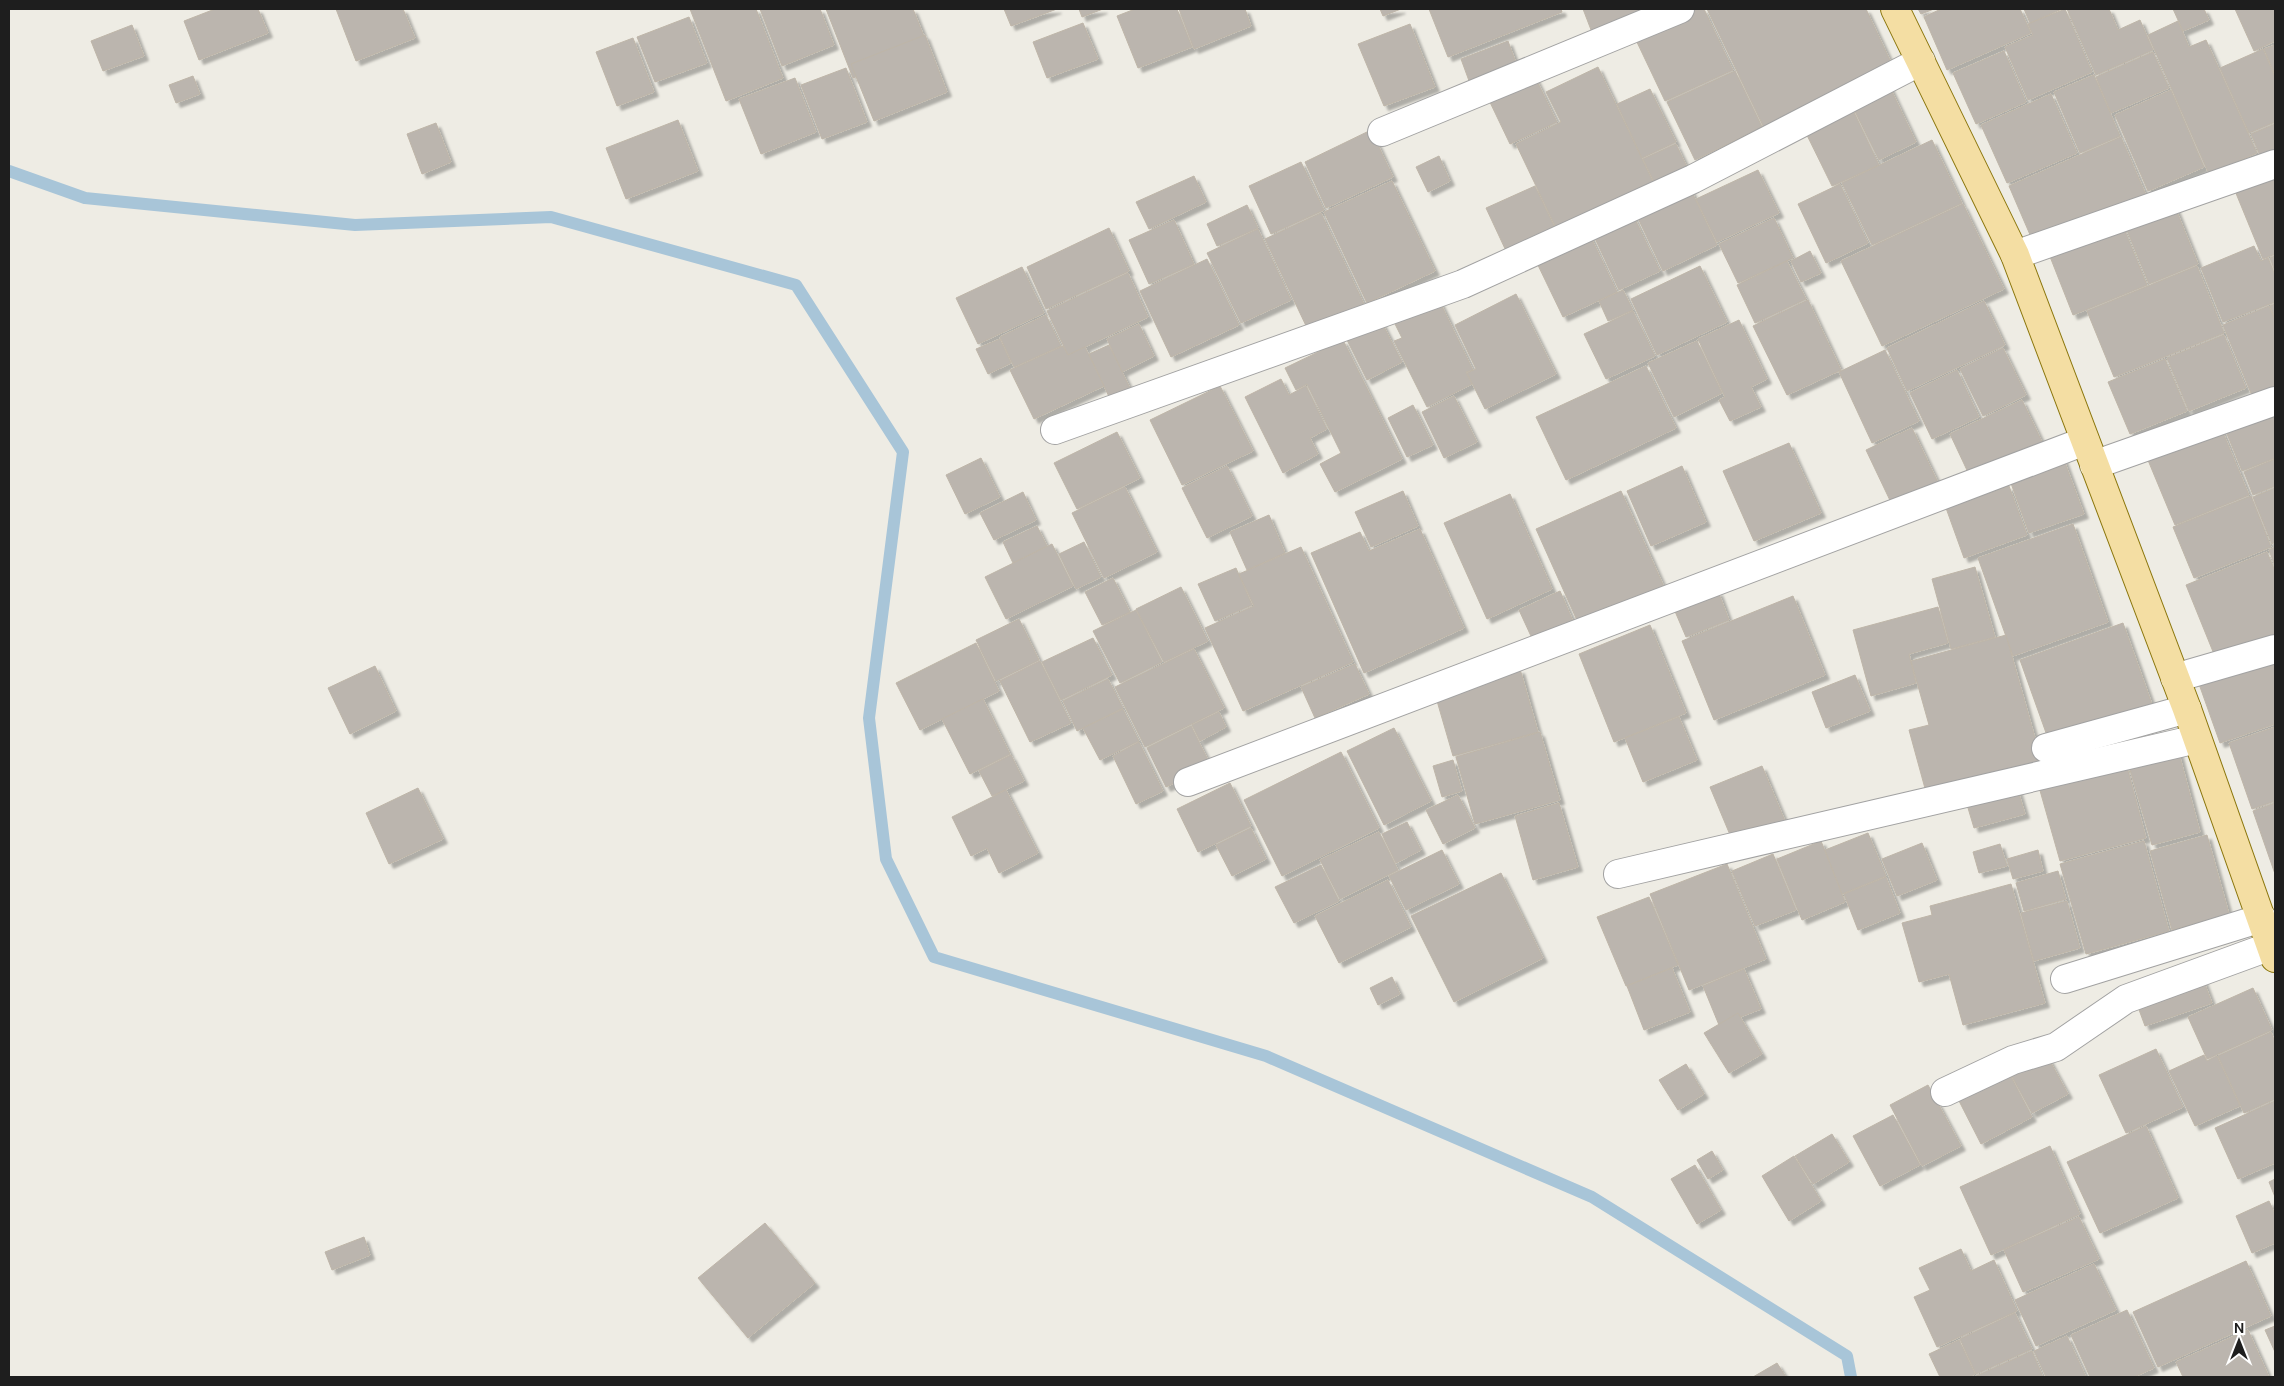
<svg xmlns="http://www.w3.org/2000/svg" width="2284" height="1386" viewBox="0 0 2284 1386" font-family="'DM Sans',sans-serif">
<defs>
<filter id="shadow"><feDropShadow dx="4.5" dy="4.5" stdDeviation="1" flood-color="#0004"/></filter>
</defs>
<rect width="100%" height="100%" fill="#eeece4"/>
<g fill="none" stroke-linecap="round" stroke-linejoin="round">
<!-- stream -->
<path stroke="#a8c5d8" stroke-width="12" d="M 9,171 L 85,198 L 355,225 L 551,217 L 796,285 L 903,452 L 869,718 L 886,859 L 934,957 L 1266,1056 L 1592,1197 L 1847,1356 L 1851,1377"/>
</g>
<!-- building -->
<g fill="#bbb5ae" stroke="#beb5a8" filter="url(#shadow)">
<path d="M 215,9 L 258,9 L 268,33 L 199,60 L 184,21 Z"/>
<path d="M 336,9 L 403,9 L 415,38 L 356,61 Z"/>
<path d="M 690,9 L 756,9 L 783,78 L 726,101 Z"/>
<path d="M 760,9 L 820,9 L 834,45 L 782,66 Z"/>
<path d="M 826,9 L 913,9 L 929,49 L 853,78 Z"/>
<path d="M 1004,9 L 1057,9 L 1011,26 Z"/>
<path d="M 1079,9 L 1103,9 L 1082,17 Z"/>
<path d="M 1135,9 L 1177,9 L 1192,47 L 1138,68 L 1117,16 Z"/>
<path d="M 1179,9 L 1245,9 L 1251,26 L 1194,49 Z"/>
<path d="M 1380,9 L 1401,9 L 1383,16 Z"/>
<path d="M 1429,9 L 1561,9 L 1562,12 L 1448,57 Z"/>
<path d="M 1583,9 L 1639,9 L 1642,17 L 1593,35 Z"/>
<path d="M 1696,9 L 1704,9 L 1733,70 L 1665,101 L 1635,38 Z"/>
<path d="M 1707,9 L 1866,9 L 1896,73 L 1767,134 Z"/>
<path d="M 1918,9 L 1934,9 L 1921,14 Z"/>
<path d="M 1941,9 L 2020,9 L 2031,33 L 1947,70 L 1924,17 Z"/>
<path d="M 2024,9 L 2062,9 L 2030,23 Z"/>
<path d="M 2065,9 L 2092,72 L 2028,100 L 2005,47 L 2033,35 L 2028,24 Z"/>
<path d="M 2067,9 L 2109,9 L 2118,30 L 2140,20 L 2153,50 L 2096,75 Z"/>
<path d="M 2173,9 L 2204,9 L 2209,20 L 2183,31 Z"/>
<path d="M 2235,9 L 2275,9 L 2275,41 L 2254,51 Z"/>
<path d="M 689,17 L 707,63 L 655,82 L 637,37 Z"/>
<path d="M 2178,21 L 2189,47 L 2206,40 L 2257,153 L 2209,174 L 2148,35 Z"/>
<path d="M 1083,23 L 1098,59 L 1047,78 L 1033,42 Z"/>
<path d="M 1410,24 L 1435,87 L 1384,106 L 1358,44 Z"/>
<path d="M 132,25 L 144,56 L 103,71 L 91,41 Z"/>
<path d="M 925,35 L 947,92 L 874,121 L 851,64 Z"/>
<path d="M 633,38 L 654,92 L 617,106 L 596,52 Z"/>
<path d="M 1508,41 L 1519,71 L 1472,89 L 1461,59 Z"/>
<path d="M 2275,45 L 2275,75 L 2264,49 Z"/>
<path d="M 2263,49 L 2275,77 L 2275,122 L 2249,133 L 2220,68 Z"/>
<path d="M 2004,51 L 2026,102 L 1976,124 L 1953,73 Z"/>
<path d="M 2153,52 L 2169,88 L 2111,113 L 2096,77 Z"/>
<path d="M 1598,67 L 1654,184 L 1557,230 L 1516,144 L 1561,122 L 1546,92 Z"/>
<path d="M 846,68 L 867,122 L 822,139 L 801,85 Z"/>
<path d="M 1735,71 L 1762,127 L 1695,160 L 1667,102 Z"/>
<path d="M 1533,73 L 1557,122 L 1510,144 L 1487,96 Z"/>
<path d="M 2094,75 L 2120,136 L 2080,153 L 2054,92 Z"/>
<path d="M 193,76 L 200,94 L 176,103 L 169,85 Z"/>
<path d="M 795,78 L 816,132 L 761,154 L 739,99 Z"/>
<path d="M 1887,81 L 1916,142 L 1879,160 L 1849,99 Z"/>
<path d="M 1650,89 L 1676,142 L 1642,158 L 1617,104 Z"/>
<path d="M 2171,90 L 2204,167 L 2148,191 L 2115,115 Z"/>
<path d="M 2051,94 L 2077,153 L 2007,183 L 1981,125 Z"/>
<path d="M 1849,102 L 1879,165 L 1832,186 L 1802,125 Z"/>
<path d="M 678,120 L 698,171 L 626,199 L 606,148 Z"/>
<path d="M 436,123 L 451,162 L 422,174 L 407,134 Z"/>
<path d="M 2275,124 L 2275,160 L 2264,165 L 2251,134 Z"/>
<path d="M 1371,130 L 1393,177 L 1326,208 L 1305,162 Z"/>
<path d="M 2121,137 L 2146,195 L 2034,244 L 2009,186 Z"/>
<path d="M 1932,140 L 1962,203 L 1872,245 L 1842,183 Z"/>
<path d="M 1676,144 L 1688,169 L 1655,184 L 1643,159 Z"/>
<path d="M 1439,156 L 1450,181 L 1428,192 L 1416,167 Z"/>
<path d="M 1301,162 L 1324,210 L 1271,234 L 1249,186 Z"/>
<path d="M 2275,169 L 2275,254 L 2263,259 L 2233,186 Z"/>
<path d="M 1758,170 L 1779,213 L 1717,242 L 1696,199 Z"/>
<path d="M 1194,176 L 1206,202 L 1149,229 L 1136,202 Z"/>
<path d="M 1392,181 L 1435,271 L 1367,303 L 1324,212 Z"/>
<path d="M 1840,184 L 1868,243 L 1826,263 L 1798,204 Z"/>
<path d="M 1535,186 L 1556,230 L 1507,253 L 1486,208 Z"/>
<path d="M 1690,188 L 1717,245 L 1663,271 L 1636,214 Z"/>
<path d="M 2173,202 L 2198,264 L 2149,284 L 2124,223 Z"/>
<path d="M 1963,204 L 2004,289 L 1882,346 L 1841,261 Z"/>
<path d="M 1247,205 L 1258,228 L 1217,246 L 1207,224 Z"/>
<path d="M 1321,213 L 1364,304 L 1308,330 L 1265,239 Z"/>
<path d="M 1633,215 L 1660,271 L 1619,290 L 1593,234 Z"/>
<path d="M 1774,218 L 1793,258 L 1738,283 L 1719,244 Z"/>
<path d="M 2120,219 L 2147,285 L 2073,315 L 2047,249 Z"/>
<path d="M 1174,220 L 1194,264 L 1149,284 L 1129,240 Z"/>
<path d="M 1109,228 L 1129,271 L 1046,309 L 1027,267 Z"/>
<path d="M 1258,229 L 1291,300 L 1241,323 L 1207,253 Z"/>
<path d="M 1589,233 L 1617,292 L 1563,317 L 1535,259 Z"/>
<path d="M 2254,246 L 2261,261 L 2268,258 L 2275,275 L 2275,302 L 2223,322 L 2201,268 Z"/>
<path d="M 1810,251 L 1821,273 L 1801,282 L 1791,261 Z"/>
<path d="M 2275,256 L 2275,271 L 2270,258 Z"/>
<path d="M 1207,259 L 1239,325 L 1171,357 L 1140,291 Z"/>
<path d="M 1787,261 L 1806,299 L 1755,323 L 1737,285 Z"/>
<path d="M 1700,266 L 1727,322 L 1657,355 L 1631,299 Z"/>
<path d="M 2197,266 L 2224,333 L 2114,377 L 2087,311 Z"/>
<path d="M 1022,267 L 1044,313 L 978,344 L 956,298 Z"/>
<path d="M 1128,273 L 1148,317 L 1068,355 L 1047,311 Z"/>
<path d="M 1623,290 L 1633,310 L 1608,321 L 1599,301 Z"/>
<path d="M 1436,294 L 1473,370 L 1466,372 L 1472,384 L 1427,407 L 1394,341 L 1402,338 L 1391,316 Z"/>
<path d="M 1516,294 L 1556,374 L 1485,409 L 1467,373 L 1476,369 L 1455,325 Z"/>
<path d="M 1808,300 L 1841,370 L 1787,395 L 1753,326 Z"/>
<path d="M 1984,301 L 2005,345 L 1907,391 L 1887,348 Z"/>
<path d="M 2275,304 L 2275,319 L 2270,306 Z"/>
<path d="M 2269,306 L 2275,320 L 2275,395 L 2255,403 L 2223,325 Z"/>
<path d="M 1633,311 L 1655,356 L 1606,379 L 1584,334 Z"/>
<path d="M 1046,315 L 1061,346 L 1014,367 L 1000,337 Z"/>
<path d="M 1379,317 L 1402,362 L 1367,380 L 1344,334 Z"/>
<path d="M 1739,320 L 1767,379 L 1751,387 L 1761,407 L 1730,421 L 1719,400 L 1725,397 L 1698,339 Z"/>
<path d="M 1139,324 L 1154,356 L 1122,372 L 1107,339 Z"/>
<path d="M 2224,335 L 2246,388 L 2189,411 L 2167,358 Z"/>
<path d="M 1000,339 L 1011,363 L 988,374 L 976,349 Z"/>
<path d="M 1343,340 L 1402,459 L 1335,492 L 1320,464 L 1341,453 L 1307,384 L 1296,390 L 1285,368 Z"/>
<path d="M 1697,341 L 1722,393 L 1674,417 L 1648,363 Z"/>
<path d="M 1109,345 L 1132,392 L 1111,401 L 1089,354 Z"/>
<path d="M 1063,346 L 1068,355 L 1085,347 L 1104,386 L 1034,419 L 1010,370 Z"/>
<path d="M 2003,348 L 2026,395 L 1983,416 L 1960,369 Z"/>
<path d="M 1885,350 L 1919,421 L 1872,443 L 1839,372 Z"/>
<path d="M 2165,359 L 2187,411 L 2130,434 L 2108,382 Z"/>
<path d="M 1646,366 L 1676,428 L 1566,480 L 1536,417 Z"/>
<path d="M 1957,370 L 1979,417 L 1932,439 L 1910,393 Z"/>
<path d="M 1281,379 L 1289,395 L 1306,386 L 1327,429 L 1310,438 L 1318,454 L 1283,473 L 1245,397 Z"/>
<path d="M 1220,386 L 1253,451 L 1182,485 L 1150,420 Z"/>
<path d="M 1454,396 L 1477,442 L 1444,458 L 1422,412 Z"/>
<path d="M 2022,400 L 2045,448 L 1973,483 L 1950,434 Z"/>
<path d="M 2275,404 L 2275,458 L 2242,471 L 2223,424 Z"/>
<path d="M 1413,405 L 1433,445 L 1407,457 L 1388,418 Z"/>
<path d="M 2219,423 L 2249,495 L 2175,525 L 2145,453 Z"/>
<path d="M 1912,428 L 1942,491 L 1896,513 L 1866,450 Z"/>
<path d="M 1117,432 L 1140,478 L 1077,509 L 1054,463 Z"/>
<path d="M 1789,443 L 1821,513 L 1754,541 L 1723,471 Z"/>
<path d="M 2062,455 L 2084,514 L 2029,533 L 2008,475 Z"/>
<path d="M 981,458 L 1000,497 L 965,514 L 946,475 Z"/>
<path d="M 2275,459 L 2275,486 L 2253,495 L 2244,472 Z"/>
<path d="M 1227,466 L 1252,516 L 1207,538 L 1182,488 Z"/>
<path d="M 1682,466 L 1706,522 L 1651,546 L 1627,491 Z"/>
<path d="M 2009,486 L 2027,535 L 1964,558 L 1946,508 Z"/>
<path d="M 1125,487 L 1157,552 L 1104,578 L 1072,513 Z"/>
<path d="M 2275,488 L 2275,542 L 2272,544 L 2253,497 Z"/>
<path d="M 1403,491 L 1418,526 L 1371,547 L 1355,512 Z"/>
<path d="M 1621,491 L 1665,589 L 1580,627 L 1536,529 Z"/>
<path d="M 1023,492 L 1036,520 L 994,540 L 980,513 Z"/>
<path d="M 1510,494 L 1552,589 L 1487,619 L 1444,523 Z"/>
<path d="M 2251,496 L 2271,547 L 2194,578 L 2173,527 Z"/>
<path d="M 1269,515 L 1285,553 L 1247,570 L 1230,532 Z"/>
<path d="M 2073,524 L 2108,622 L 2013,656 L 1978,558 Z"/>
<path d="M 1037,526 L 1047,546 L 1013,563 L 1003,542 Z"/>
<path d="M 1420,529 L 1464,628 L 1364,673 L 1311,553 L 1360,532 L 1369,551 Z"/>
<path d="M 1084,542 L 1101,577 L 1076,589 L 1059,554 Z"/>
<path d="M 1052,544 L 1073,586 L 1006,619 L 985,577 Z"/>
<path d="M 1301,547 L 1353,662 L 1243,711 L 1205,628 L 1254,606 L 1239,574 Z"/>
<path d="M 2275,547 L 2275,566 L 2269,550 Z"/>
<path d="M 2267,552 L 2275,571 L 2275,640 L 2218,664 L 2186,585 Z"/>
<path d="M 1975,567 L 1995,637 L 1951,649 L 1932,579 Z"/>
<path d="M 1236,568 L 1252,605 L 1215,621 L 1198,584 Z"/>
<path d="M 1113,578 L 1130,612 L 1102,625 L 1085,592 Z"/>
<path d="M 1181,587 L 1208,641 L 1164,662 L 1136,609 Z"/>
<path d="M 1560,591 L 1576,628 L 1536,647 L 1519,610 Z"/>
<path d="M 1718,591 L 1729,620 L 1686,637 L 1674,609 Z"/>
<path d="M 1793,596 L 1825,675 L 1714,720 L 1682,641 Z"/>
<path d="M 1938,607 L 1948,643 L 1909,654 L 1916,683 L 1871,696 L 1853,630 Z"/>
<path d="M 1136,610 L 1162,662 L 1120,683 L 1093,631 Z"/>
<path d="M 1019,619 L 1039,660 L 996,681 L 976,640 Z"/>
<path d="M 2123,623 L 2153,707 L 2050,744 L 2020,660 Z"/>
<path d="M 1650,625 L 1686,713 L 1614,742 L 1579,654 Z"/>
<path d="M 2006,635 L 2044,770 L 1929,803 L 1909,730 L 1929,725 L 1911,661 Z"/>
<path d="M 1093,638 L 1112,675 L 1061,700 L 1042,662 Z"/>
<path d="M 976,643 L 999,691 L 920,730 L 896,683 Z"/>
<path d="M 1194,649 L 1224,708 L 1145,747 L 1115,687 Z"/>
<path d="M 2275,658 L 2275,724 L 2220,743 L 2199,684 Z"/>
<path d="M 1040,661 L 1071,723 L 1030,742 L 1000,681 Z"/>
<path d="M 1355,664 L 1369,694 L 1315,718 L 1301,687 Z"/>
<path d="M 375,666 L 396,711 L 350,734 L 328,688 Z"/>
<path d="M 1520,669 L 1538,732 L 1453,756 L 1435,694 Z"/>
<path d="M 1855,675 L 1870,711 L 1826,728 L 1812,692 Z"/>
<path d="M 1108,679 L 1123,708 L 1077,731 L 1063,701 Z"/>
<path d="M 983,699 L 1010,754 L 970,774 L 942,719 Z"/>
<path d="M 1123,709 L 1139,741 L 1100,760 L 1083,728 Z"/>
<path d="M 1219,712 L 1226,727 L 1200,741 L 1192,725 Z"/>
<path d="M 1679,717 L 1697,760 L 1643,782 L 1625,738 Z"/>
<path d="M 1191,726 L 1211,766 L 1166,787 L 1147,748 Z"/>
<path d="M 2275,727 L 2275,801 L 2252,809 L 2229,743 Z"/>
<path d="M 1394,728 L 1431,801 L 1384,825 L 1347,751 Z"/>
<path d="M 1540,732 L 1560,800 L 1475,824 L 1456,757 Z"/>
<path d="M 1139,742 L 1163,791 L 1136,804 L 1113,756 Z"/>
<path d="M 2178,750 L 2200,832 L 2152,845 L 2128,763 Z"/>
<path d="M 1341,752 L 1379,828 L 1282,876 L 1244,800 Z"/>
<path d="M 1011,755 L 1024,781 L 992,796 L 979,771 Z"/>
<path d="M 1453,760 L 1462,791 L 1442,797 L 1433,766 Z"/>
<path d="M 2126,763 L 2146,838 L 2060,861 L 2039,787 Z"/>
<path d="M 1762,766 L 1785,821 L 1733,842 L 1710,787 Z"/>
<path d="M 1230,783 L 1251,826 L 1198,852 L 1177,809 Z"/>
<path d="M 2016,784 L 2025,814 L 1974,828 L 1965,798 Z"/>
<path d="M 418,788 L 443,839 L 389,864 L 366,813 Z"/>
<path d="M 1006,790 L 1038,853 L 999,873 L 987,848 L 971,856 L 952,817 Z"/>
<path d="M 1458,795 L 1475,828 L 1443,844 L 1426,810 Z"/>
<path d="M 1559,803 L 1578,867 L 1533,880 L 1515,816 Z"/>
<path d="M 2275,803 L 2275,874 L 2253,811 Z"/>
<path d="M 1407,822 L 1421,850 L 1396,863 L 1382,834 Z"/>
<path d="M 1251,828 L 1266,859 L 1232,876 L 1216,845 Z"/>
<path d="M 1379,832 L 1398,870 L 1340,899 L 1320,860 Z"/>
<path d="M 1868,833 L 1886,876 L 1842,894 L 1825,850 Z"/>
<path d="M 2207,835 L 2229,914 L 2172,930 L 2150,851 Z"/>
<path d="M 1821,841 L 1845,902 L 1802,920 L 1777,859 Z"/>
<path d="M 2144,841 L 2169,931 L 2086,954 L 2060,864 Z"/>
<path d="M 1922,843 L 1937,880 L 1897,896 L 1882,859 Z"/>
<path d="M 2000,844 L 2007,866 L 1979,873 L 1973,852 Z"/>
<path d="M 1442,850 L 1459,884 L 1406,910 L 1389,876 Z"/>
<path d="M 2038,850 L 2043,871 L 2013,879 L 2007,859 Z"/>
<path d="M 1773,854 L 1796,910 L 1755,926 L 1732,871 Z"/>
<path d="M 1727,864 L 1766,959 L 1689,990 L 1650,894 Z"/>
<path d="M 1321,865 L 1339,901 L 1294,923 L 1275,887 Z"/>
<path d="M 2058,871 L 2066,899 L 2024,911 L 2016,883 Z"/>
<path d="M 1501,873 L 1543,958 L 1454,1002 L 1411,916 Z"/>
<path d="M 1886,877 L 1900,913 L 1858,930 L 1844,894 Z"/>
<path d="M 1388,880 L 1411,927 L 1339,963 L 1315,916 Z"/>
<path d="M 2011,884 L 2045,1003 L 1963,1025 L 1949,974 L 1919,982 L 1902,923 L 1932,915 L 1930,906 Z"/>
<path d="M 1649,897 L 1678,965 L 1626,986 L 1597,917 Z"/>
<path d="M 2067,901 L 2080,948 L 2034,961 L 2021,913 Z"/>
<path d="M 1672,968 L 1690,1012 L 1644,1030 L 1627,986 Z"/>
<path d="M 1744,969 L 1761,1009 L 1719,1025 L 1703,986 Z"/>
<path d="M 2201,974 L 2212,1003 L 2145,1026 L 2134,996 Z"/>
<path d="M 1392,977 L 1400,994 L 1378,1005 L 1370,988 Z"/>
<path d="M 2253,988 L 2272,1030 L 2207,1059 L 2188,1017 Z"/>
<path d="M 1738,1013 L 1762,1054 L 1729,1073 L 1704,1033 Z"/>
<path d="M 2271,1032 L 2275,1042 L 2275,1099 L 2244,1113 L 2218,1056 Z"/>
<path d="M 2156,1049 L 2183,1107 L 2126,1133 L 2099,1075 Z"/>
<path d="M 2045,1052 L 2068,1094 L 2032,1113 L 2009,1071 Z"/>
<path d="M 2204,1055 L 2207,1061 L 2217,1056 L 2240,1106 L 2195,1126 L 2169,1071 Z"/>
<path d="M 1686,1064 L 1704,1094 L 1678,1110 L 1659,1080 Z"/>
<path d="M 2007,1069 L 2032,1117 L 1981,1144 L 1956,1095 Z"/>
<path d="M 1928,1085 L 1961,1146 L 1922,1166 L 1890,1105 Z"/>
<path d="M 2275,1101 L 2275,1163 L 2238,1179 L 2215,1128 Z"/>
<path d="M 1893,1115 L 1920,1165 L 1880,1186 L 1853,1136 Z"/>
<path d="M 2146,1126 L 2178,1198 L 2100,1233 L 2067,1162 Z"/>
<path d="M 1832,1134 L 1849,1162 L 1813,1184 L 1795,1156 Z"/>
<path d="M 2050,1146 L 2080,1214 L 1991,1255 L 1960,1187 Z"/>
<path d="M 1712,1151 L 1723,1170 L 1708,1179 L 1697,1160 Z"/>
<path d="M 1794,1156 L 1821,1201 L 1789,1221 L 1762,1176 Z"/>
<path d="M 1695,1165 L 1721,1210 L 1697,1224 L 1671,1179 Z"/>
<path d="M 2275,1179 L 2275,1197 L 2269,1182 Z"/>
<path d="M 2269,1201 L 2275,1214 L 2275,1243 L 2252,1253 L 2236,1216 Z"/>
<path d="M 2079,1217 L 2099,1259 L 2023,1292 L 2004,1250 Z"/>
<path d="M 765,1223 L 815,1283 L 748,1338 L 698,1278 Z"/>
<path d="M 364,1237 L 370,1255 L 332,1270 L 325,1252 Z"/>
<path d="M 1961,1249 L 1971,1271 L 1994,1260 L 2017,1311 L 1937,1347 L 1914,1297 L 1930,1290 L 1919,1268 Z"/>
<path d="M 2246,1261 L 2271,1316 L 2158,1367 L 2133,1312 Z"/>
<path d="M 2094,1264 L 2116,1310 L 2036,1346 L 2015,1300 Z"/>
<path d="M 2127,1310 L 2154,1368 L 2134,1377 L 2090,1377 L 2071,1335 Z"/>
<path d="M 2015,1313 L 2032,1349 L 1976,1374 L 1960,1339 Z"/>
<path d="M 2275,1326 L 2275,1352 L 2265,1330 Z"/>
<path d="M 2248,1330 L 2269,1377 L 2183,1377 L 2176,1362 Z"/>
<path d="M 2067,1336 L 2086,1377 L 2046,1377 L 2034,1351 Z"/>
<path d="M 1959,1340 L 1975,1374 L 1969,1377 L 1940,1377 L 1929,1354 Z"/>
<path d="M 2032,1351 L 2043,1377 L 1974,1377 Z"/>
<path d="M 1777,1363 L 1786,1377 L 1753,1377 Z"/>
</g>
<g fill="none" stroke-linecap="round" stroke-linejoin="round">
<!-- minor casing -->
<g stroke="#a2a2a2" stroke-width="30">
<g id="minor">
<path d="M 1382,132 L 1680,9"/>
<path d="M 2015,255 L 2275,164"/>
<path d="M 1055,430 L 1463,284 L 1693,179 L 1921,61"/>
<path d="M 2094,465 L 2275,401"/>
<path d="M 2175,678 L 2275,649"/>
<path d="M 2046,748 L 2187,709"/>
<path d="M 1188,782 L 2085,441"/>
<path d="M 1618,874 L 2197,739"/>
<path d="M 2065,979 L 2262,918"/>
<path d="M 1945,1092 L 2013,1060 L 2056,1047 L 2126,999 L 2271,946"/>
</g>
</g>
<!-- major casing -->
<g stroke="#8b760c" stroke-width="30">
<path id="major" d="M 1895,9 L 2015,255 L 2187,709 L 2275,958"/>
</g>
<!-- minor -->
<use href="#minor" stroke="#fff" stroke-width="28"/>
<!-- major -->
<use href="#major" stroke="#f4dea3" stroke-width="28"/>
</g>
<!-- border -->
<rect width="2284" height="1386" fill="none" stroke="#1e1e1e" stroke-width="20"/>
<!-- north arrow -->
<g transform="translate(2239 1341)" stroke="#ffffff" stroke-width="4" paint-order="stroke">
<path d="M0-4L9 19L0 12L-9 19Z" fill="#1e1e1e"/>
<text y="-8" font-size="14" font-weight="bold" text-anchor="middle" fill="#1e1e1e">N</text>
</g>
</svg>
